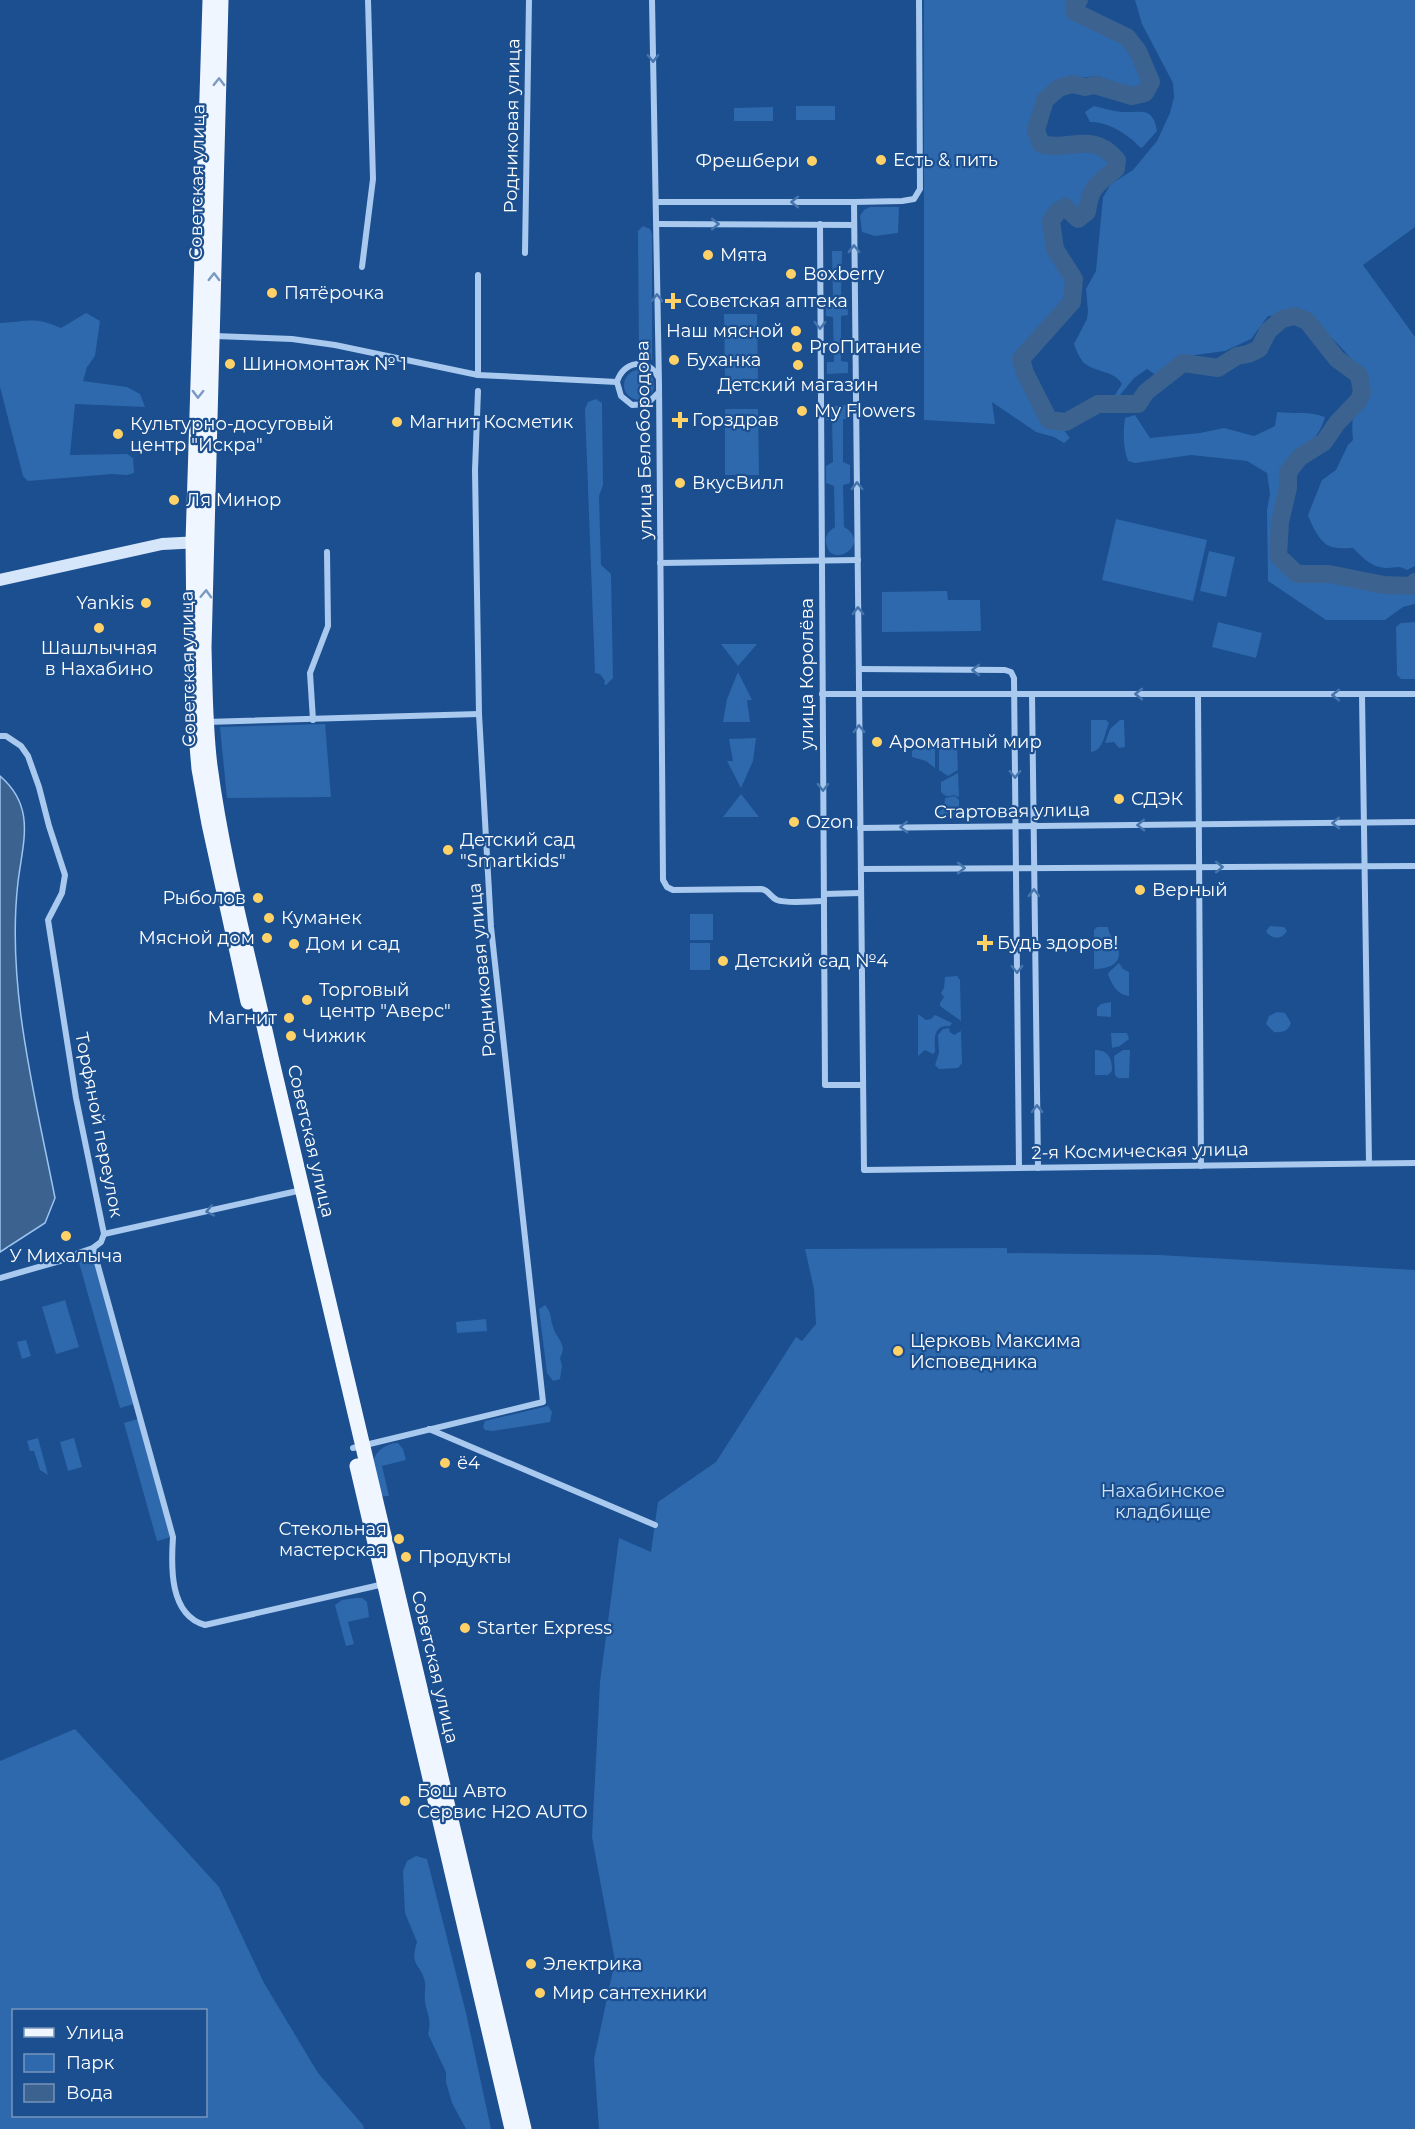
<svg xmlns="http://www.w3.org/2000/svg" width="1415" height="2129" viewBox="0 0 1415 2129" font-family="Montserrat,sans-serif">
<rect width="100%" height="100%" fill="#1b4f8f"/>
<!-- green -->
<g fill="#2e69ad" fill-rule="evenodd">
<path d="M 924,0 L 1076,0 L 1072,3 L 1072,14 L 1090,27 L 1124,40 L 1131,48 L 1139,70 L 1146,79 L 1141,90 L 1129,89 L 1098,76 L 1076,78 L 1066,81 L 1040,110 L 1040,147 L 1049,153 C 1075,150 1087,138 1112,156 L 1112,168 L 1086,188 L 1086,200 L 1080,211 C 1068,206 1061,205 1050,212 L 1047,224 L 1050,247 L 1057,255 L 1065,277 L 1067,289 L 1059,310 L 1030,348 L 1021,355 C 1017,384 1040,392 1054,414 C 1060,422 1063,430 1070,438 L 1064,443 L 1054,437 L 1036,432 L 992,402 L 995,424 L 924,420 Z"/>
<path d="M 1135,0 L 1415,0 L 1415,227 L 1363,265 L 1415,337 L 1415,566 L 1407,570 C 1397,565 1398,568 1388,568 C 1372,568 1363,558 1353,548 C 1347,548 1338,549 1332,547 C 1320,544 1312,526 1308,515 L 1322,480 L 1336,470 L 1348,445 L 1353,440 C 1352,428 1351,418 1357,407 C 1362,400 1368,396 1369,387 C 1370,373 1318,324 1306,313 L 1268,316 L 1251,339 L 1225,351 L 1188,356 L 1171,362 L 1156,375 L 1147,369 L 1134,378 L 1120,395 L 1115,395 L 1122,384 C 1114,370 1095,373 1083,362 C 1079,357 1076,350 1074,344 L 1087,319 L 1088,311 L 1086,289 L 1096,271 L 1103,197 L 1111,184 L 1133,170 L 1157,141 L 1170,113 L 1174,97 L 1173,83 L 1142,24 Z"/>
<rect x="796" y="106" width="39" height="14"/>
<path d="M 1094,106 C 1103,108 1113,111 1122,112 C 1141,113 1153,106 1157,131 L 1142,148 C 1137,146 1136,142 1131,139 C 1119,129 1105,122 1090,122 L 1085,112 Z"/>
<path d="M 773,107 L 773,121 L 734,121 L 734,108 Z"/>
<path d="M 870,207 L 899,207 L 898,233 L 875,236 L 862,232 L 860,216 L 864,210 Z"/>
<path d="M 643,226 L 650,229 L 652,234 L 652,360 L 639,355 L 638,231 Z"/>
<path d="M 832,251 L 842,251 L 841,298 L 847,298 L 848,315 L 841,316 L 841,361 L 848,362 L 848,373 L 827,374 L 827,362 L 834,362 L 833,317 L 826,316 L 826,300 L 833,298 Z"/>
<path d="M 86,313 L 100,321 L 95,356 L 87,367 L 83,381 L 127,387 L 140,394 L 145,407 L 75,404 L 70,455 L 127,454 L 133,458 L 134,473 L 127,475 L 112,474 L 28,481 L 23,476 L 0,387 L 0,323 C 28,322 33,316 61,328 Z"/>
<path d="M 724,314 L 757,314 L 758,381 L 725,381 Z"/>
<circle cx="639" cy="385" r="15"/>
<path d="M 596,399 L 602,403 L 603,485 L 599,496 L 601,565 L 611,574 L 613,678 L 606,685 L 604,684 L 605,681 L 600,674 L 595,673 L 585,409 L 588,402 Z"/>
<path d="M 848,405 L 849,419 L 843,419 L 843,462 L 850,465 L 850,483 L 843,485 L 844,527 C 874,544 829,572 826,542 C 825,535 829,531 835,527 L 834,486 L 826,483 L 826,466 L 833,462 L 832,420 L 826,420 L 825,407 Z"/>
<path d="M 725,409 L 758,409 L 759,475 L 725,475 Z"/>
<path d="M 1277,412 C 1293,414 1310,411 1325,417 C 1319,436 1312,443 1294,453 L 1303,466 C 1284,493 1271,538 1288,569 L 1321,579 L 1332,580 L 1342,576 L 1354,575 L 1397,588 L 1408,590 L 1415,587 L 1415,604 L 1403,607 L 1385,620 L 1326,620 L 1268,581 L 1267,510 L 1270,494 L 1267,473 L 1247,461 L 1191,455 L 1135,463 L 1128,461 C 1123,448 1123,431 1125,418 L 1135,415 L 1150,438 L 1200,433 L 1224,428 L 1254,436 L 1275,426 Z"/>
<path d="M 1116,519 L 1207,540 L 1193,601 L 1102,580 Z"/>
<path d="M 1209,551 L 1235,557 L 1226,597 L 1200,591 Z"/>
<path d="M 947,591 L 948,600 L 980,600 L 981,631 L 882,632 L 882,592 Z"/>
<path d="M 1218,622 L 1262,633 L 1256,658 L 1212,647 Z"/>
<path d="M 1415,622 L 1415,679 L 1401,679 L 1397,675 L 1396,627 L 1401,623 Z"/>
<path d="M 721,644 L 757,644 L 738,666 Z"/>
<path d="M 738,672 L 752,700 L 747,700 L 750,722 L 723,722 L 727,699 Z"/>
<path d="M 1091,720 L 1106,720 L 1109,723 C 1104,734 1104,750 1091,752 Z"/>
<path d="M 1120,720 L 1124,720 L 1125,747 L 1119,748 L 1114,742 L 1105,743 L 1110,729 Z"/>
<path d="M 325,724 L 331,797 L 227,798 L 220,727 Z"/>
<path d="M 756,738 L 753,761 L 741,788 L 727,761 L 733,761 L 729,739 Z"/>
<path d="M 957,747 L 958,770 L 948,776 L 939,770 L 939,748 Z"/>
<path d="M 917,748 L 935,748 L 935,768 L 926,761 L 912,757 L 912,751 Z"/>
<path d="M 958,773 L 959,797 L 954,795 C 949,797 944,797 941,791 L 941,782 Z"/>
<path d="M 741,794 L 759,817 L 723,817 Z"/>
<path d="M 955,796 L 959,800 L 959,816 L 940,817 L 938,813 L 944,808 L 945,798 Z"/>
<rect x="690" y="914" width="23" height="26"/>
<path d="M 1270,926 L 1284,927 L 1287,931 C 1282,940 1271,940 1266,931 Z"/>
<path d="M 1097,927 L 1108,927 C 1109,937 1115,939 1118,948 C 1123,965 1107,969 1094,969 L 1094,930 Z"/>
<rect x="690" y="943" width="20" height="27"/>
<path d="M 1119,963 L 1123,969 L 1129,972 L 1129,996 C 1116,994 1113,985 1108,975 L 1109,972 Z"/>
<path d="M 957,976 L 960,980 L 961,1021 L 940,1006 L 940,1003 L 944,997 L 941,993 L 944,988 L 945,977 Z"/>
<path d="M 1111,1002 L 1111,1017 L 1097,1016 L 1097,1008 L 1101,1004 Z"/>
<path d="M 1277,1012 L 1285,1013 L 1291,1023 C 1288,1031 1282,1033 1274,1032 L 1266,1024 L 1269,1016 Z"/>
<path d="M 918,1014 L 926,1020 L 931,1019 L 935,1015 L 952,1023 L 950,1026 C 932,1025 935,1039 935,1052 L 933,1054 L 925,1050 L 918,1056 Z"/>
<path d="M 949,1028 L 950,1032 L 954,1035 L 961,1031 L 962,1063 L 958,1068 L 939,1069 L 935,1065 L 939,1053 L 938,1035 L 943,1029 Z"/>
<path d="M 1111,1033 L 1127,1033 L 1129,1039 L 1120,1046 L 1112,1048 Z"/>
<path d="M 1095,1050 C 1109,1050 1112,1059 1112,1071 L 1108,1075 L 1095,1075 Z"/>
<path d="M 1123,1050 L 1130,1050 L 1129,1078 L 1118,1078 L 1115,1075 L 1114,1056 Z"/>
<path d="M 1007,1248 L 1007,1253 L 1159,1255 L 1415,1270 L 1415,2129 L 599,2129 L 594,2059 L 615,1961 L 592,1837 L 600,1682 L 619,1538 L 651,1552 L 658,1502 L 716,1462 L 796,1337 L 802,1341 L 816,1324 L 814,1289 L 805,1249 Z"/>
<path d="M 92,1255 L 134,1404 L 120,1408 L 78,1259 Z"/>
<path d="M 65,1300 L 79,1347 L 56,1354 L 42,1307 Z"/>
<path d="M 545,1305 C 552,1313 550,1318 553,1327 C 557,1340 568,1344 560,1358 L 562,1366 L 560,1379 L 553,1381 L 547,1373 L 539,1309 Z"/>
<path d="M 486,1319 L 487,1331 L 457,1333 L 456,1322 Z"/>
<path d="M 26,1340 L 31,1356 L 22,1359 L 17,1342 Z"/>
<path d="M 548,1406 L 552,1412 L 550,1422 L 493,1431 L 485,1430 L 483,1427 L 485,1421 Z"/>
<path d="M 138,1419 L 171,1537 L 157,1541 L 124,1423 Z"/>
<path d="M 38,1438 L 48,1475 L 40,1470 L 34,1451 L 30,1451 L 27,1441 Z"/>
<path d="M 74,1438 L 82,1467 L 68,1471 L 60,1442 Z"/>
<path d="M 398,1443 L 403,1449 L 406,1460 L 382,1466 L 389,1496 L 383,1496 L 381,1494 C 379,1485 373,1473 373,1464 C 374,1451 387,1443 398,1443 Z"/>
<path d="M 356,1598 L 362,1598 L 367,1602 L 369,1617 L 348,1622 L 354,1644 L 346,1646 L 335,1605 L 342,1600 Z"/>
<path d="M 75,1729 L 219,1887 L 264,1983 L 318,2073 L 363,2125 L 364,2129 L 0,2129 L 0,1761 ZM 14,2010 L 206,2010 L 206,2116 L 14,2116 Z"/>
<path d="M 416,1856 L 427,1859 L 466,2013 L 491,2129 L 466,2129 L 452,2103 L 446,2082 L 446,2072 L 428,2034 C 432,2018 427,2016 425,2001 C 424,1995 426,1988 425,1982 C 421,1963 409,1967 417,1942 L 405,1913 L 403,1871 L 407,1861 Z"/>
</g>
<!-- water -->
<path fill="#3c6290" stroke="#9cc4f0" stroke-width="1.5" d="M 0,776 C 36,807 23,841 18,882 C 6,986 35,1096 55,1198 L 45,1223 L 0,1252 Z"/>
<g fill="none" stroke-linecap="round" stroke-linejoin="round">
<!-- river -->
<path stroke="#3c6290" stroke-width="18" d="M 1079,0 L 1074,6 L 1075,12 L 1127,37 L 1138,51 L 1151,82 L 1145,93 L 1132,96 L 1095,85 L 1085,87 L 1072,84 L 1059,88 L 1045,100 L 1036,130 L 1041,144 C 1069,152 1092,130 1117,160 L 1116,169 C 1097,184 1090,187 1087,212 L 1078,219 L 1065,207 L 1058,211 L 1051,221 L 1055,249 L 1074,279 L 1072,302 L 1021,359 L 1025,373 L 1049,420 L 1066,422 L 1098,404 L 1138,404 L 1146,392 L 1183,363 L 1218,368 L 1237,356 L 1248,354 L 1259,349 L 1268,331 L 1282,319 L 1295,316 L 1307,321 L 1337,359 L 1359,375 L 1362,392 L 1359,400 L 1337,423 L 1324,442 L 1300,457 L 1288,472 L 1288,488 L 1280,522 L 1278,556 L 1297,574 L 1329,574 L 1384,585 L 1412,586 L 1415,582"/>
<!-- minor -->
<g stroke="#a9c9ee" stroke-width="6">
<path d="M 652,0 L 659,384 L 663,880 L 667,887 L 673,890 L 761,889 C 769,890 770,897 777,900 C 787,904 812,901 824,901"/>
<path d="M 657,202 L 854,202 L 902,201 L 914,199 L 920,189 L 919,0"/>
<path d="M 854,202 L 864,1170 L 1415,1163"/>
<path d="M 657,224 L 854,225"/>
<path d="M 820,224 L 825,1085 L 863,1085"/>
<path d="M 525,253 L 529,0"/>
<path d="M 362,267 L 373,179 L 368,0"/>
<path d="M 214,336 L 292,339 L 335,345 L 478,375 L 617,382"/>
<path d="M 478,375 L 478,275"/>
<path d="M 657,394 L 647,404 L 632,405 L 621,396 L 617,382 C 623,361 648,357 658,377"/>
<path d="M 660,563 L 858,560"/>
<path d="M 859,669 L 1005,670 L 1011,672 L 1014,678 L 1019,1168"/>
<path d="M 822,694 L 1415,694"/>
<path d="M 1032,694 L 1038,1168"/>
<path d="M 1198,695 L 1201,1166"/>
<path d="M 1362,695 L 1369,1163"/>
<path d="M 313,720 L 310,673 L 328,626 L 327,552"/>
<path d="M 206,722 L 479,714"/>
<path d="M 0,736 L 6,736 L 21,746 L 28,756 L 39,787 L 49,826 L 65,875 L 62,893 L 48,920 L 76,1098 L 104,1234 L 101,1242 L 93,1248 L 173,1537 C 171,1566 169,1615 205,1625 L 384,1584"/>
<path d="M 860,828 L 1415,822"/>
<path d="M 861,869 L 1415,866"/>
<path d="M 824,894 L 861,893"/>
<path d="M 104,1234 L 302,1190"/>
<path d="M 0,1278 L 74,1257 L 78,1253 L 93,1248"/>
<path d="M 429,1429 L 655,1525"/>
<path d="M 353,1448 L 543,1402 L 491,927 L 479,714 L 475,470 L 478,391"/>
</g>
<!-- secondary -->
<path stroke="#d6e6fa" stroke-width="12" d="M 0,580 L 162,544 L 200,542"/>
<!-- primary -->
<g stroke="#f0f6ff" stroke-width="15">
<path d="M 210,0 L 193,542 L 195,722 L 199,769 L 209,824 L 248,1002"/>
<path d="M 221,0 L 204,647 C 205,686 205,726 210,766 C 223,864 250,961 271,1057 L 524,2129"/>
<path d="M 357,1466 L 512,2129"/>
</g>
</g>
<!-- one-way arrows -->
<defs><path id="oneway-chevron" d="M-2-3.5L2.5 0L-2 3.5" fill="none" stroke-width="1.6" stroke-linecap="round" stroke-linejoin="round" transform="scale(1.5)"/></defs>
<g stroke="#4674ac">
<use href="#oneway-chevron" transform="translate(653 58) rotate(89)"/>
<use href="#oneway-chevron" transform="translate(795 202) rotate(-180)"/>
<use href="#oneway-chevron" transform="translate(715 224)"/>
<use href="#oneway-chevron" transform="translate(854 249) rotate(-91)"/>
<use href="#oneway-chevron" transform="translate(657 298) rotate(-90)"/>
<use href="#oneway-chevron" transform="translate(820 325) rotate(90)"/>
<use href="#oneway-chevron" transform="translate(857 486) rotate(-91)"/>
<use href="#oneway-chevron" transform="translate(858 611) rotate(-91)"/>
<use href="#oneway-chevron" transform="translate(976 670) rotate(-180)"/>
<use href="#oneway-chevron" transform="translate(1139 694) rotate(-180)"/>
<use href="#oneway-chevron" transform="translate(1336 695) rotate(180)"/>
<use href="#oneway-chevron" transform="translate(859 729) rotate(-91)"/>
<use href="#oneway-chevron" transform="translate(1015 774) rotate(89)"/>
<use href="#oneway-chevron" transform="translate(823 787) rotate(90)"/>
<use href="#oneway-chevron" transform="translate(1336 823) rotate(179)"/>
<use href="#oneway-chevron" transform="translate(1141 825) rotate(179)"/>
<use href="#oneway-chevron" transform="translate(904 827) rotate(179)"/>
<use href="#oneway-chevron" transform="translate(1219 867)"/>
<use href="#oneway-chevron" transform="translate(961 868)"/>
<use href="#oneway-chevron" transform="translate(1034 893) rotate(-91)"/>
<use href="#oneway-chevron" transform="translate(1017 969) rotate(89)"/>
<use href="#oneway-chevron" transform="translate(1037 1109) rotate(-91)"/>
<use href="#oneway-chevron" transform="translate(210 1211) rotate(168)"/>
</g>
<g stroke="#7b9ac1">
<use href="#oneway-chevron" transform="translate(219 82) rotate(-89)"/>
<use href="#oneway-chevron" transform="translate(214 277) rotate(-89)"/>
<use href="#oneway-chevron" transform="translate(198 394) rotate(91)"/>
<use href="#oneway-chevron" transform="translate(206 594) rotate(-88)"/>
</g>
<!-- markers -->
<g fill="#ffd166" stroke="#1b4f8f" stroke-width="2">
<circle cx="881" cy="160" r="6"/>
<circle cx="812" cy="161" r="6"/>
<circle cx="708" cy="255" r="6"/>
<circle cx="791" cy="274" r="6"/>
<circle cx="272" cy="293" r="6"/>
<path d="M670 292h6v6h6v6h-6v6h-6v-6h-6v-6h6z"/>
<circle cx="796" cy="331" r="6"/>
<circle cx="797" cy="347" r="6"/>
<circle cx="674" cy="360" r="6"/>
<circle cx="230" cy="364" r="6"/>
<circle cx="798" cy="365" r="6"/>
<circle cx="802" cy="411" r="6"/>
<path d="M677 411h6v6h6v6h-6v6h-6v-6h-6v-6h6z"/>
<circle cx="397" cy="422" r="6"/>
<circle cx="118" cy="434" r="6"/>
<circle cx="680" cy="483" r="6"/>
<circle cx="174" cy="500" r="6"/>
<circle cx="146" cy="603" r="6"/>
<circle cx="99" cy="628" r="6"/>
<circle cx="877" cy="742" r="6"/>
<circle cx="1119" cy="799" r="6"/>
<circle cx="794" cy="822" r="6"/>
<circle cx="448" cy="850" r="6"/>
<circle cx="1140" cy="890" r="6"/>
<circle cx="258" cy="898" r="6"/>
<circle cx="269" cy="918" r="6"/>
<circle cx="267" cy="938" r="6"/>
<path d="M982 934h6v6h6v6h-6v6h-6v-6h-6v-6h6z"/>
<circle cx="294" cy="944" r="6"/>
<circle cx="723" cy="961" r="6"/>
<circle cx="307" cy="1000" r="6"/>
<circle cx="289" cy="1018" r="6"/>
<circle cx="291" cy="1036" r="6"/>
<circle cx="66" cy="1236" r="6"/>
<circle cx="898" cy="1351" r="6"/>
<circle cx="445" cy="1463" r="6"/>
<circle cx="399" cy="1539" r="6"/>
<circle cx="406" cy="1557" r="6"/>
<circle cx="465" cy="1628" r="6"/>
<circle cx="405" cy="1801" r="6"/>
<circle cx="531" cy="1964" r="6"/>
<circle cx="540" cy="1993" r="6"/>
</g>
<g text-anchor="middle" stroke-width="4.5" stroke-linejoin="round" paint-order="stroke">
<!-- street labels -->
<g font-size="18" fill="#fff" stroke="#1b4f8f">
<text transform="translate(512 126) rotate(-89)" y="6">Родниковая улица</text>
<text transform="translate(197 182) rotate(-89)" y="6">Советская улица</text>
<text transform="translate(644 440) rotate(-91)" y="6">улица Белобородова</text>
<text transform="translate(188 669) rotate(-91)" y="6">Советская улица</text>
<text transform="translate(807 674) rotate(-90)" y="6">улица Королёва</text>
<text transform="translate(1012 811) rotate(-1)" y="6">Стартовая улица</text>
<text transform="translate(482 970) rotate(-95)" y="6">Родниковая улица</text>
<text transform="translate(99 1125) rotate(79)" y="6">Торфяной переулок</text>
<text transform="translate(311 1141) rotate(77)" y="6">Советская улица</text>
<text transform="translate(1140 1151) rotate(-1)" y="6">2-я Космическая улица</text>
<text transform="translate(435 1667) rotate(77)" y="6">Советская улица</text>
</g>
<!-- poi labels -->
<g font-size="18" fill="#fff" stroke="#1b4f8f" text-anchor="start">
<text x="893" y="166">Есть &amp; пить</text>
<text x="800" y="167" text-anchor="end">Фрешбери</text>
<text x="720" y="261">Мята</text>
<text x="803" y="280">Boxberry</text>
<text x="284" y="299">Пятёрочка</text>
<text x="685" y="307">Советская аптека</text>
<text x="784" y="337" text-anchor="end">Наш мясной</text>
<text x="809" y="353">ProПитание</text>
<text x="686" y="366">Буханка</text>
<text x="242" y="370">Шиномонтаж № 1</text>
<text x="798" y="391" text-anchor="middle">Детский магазин</text>
<text x="814" y="417">My Flowers</text>
<text x="692" y="426">Горздрав</text>
<text x="409" y="428">Магнит Косметик</text>
<text x="130" y="430">Культурно-досуговый<tspan x="130" dy="21">центр "Искра"</tspan></text>
<text x="692" y="489">ВкусВилл</text>
<text x="186" y="506">Ля Минор</text>
<text x="134" y="609" text-anchor="end">Yankis</text>
<text x="99" y="654" text-anchor="middle">Шашлычная<tspan x="99" dy="21">в Нахабино</tspan></text>
<text x="889" y="748">Ароматный мир</text>
<text x="1131" y="805">СДЭК</text>
<text x="806" y="828">Ozon</text>
<text x="460" y="846">Детский сад<tspan x="460" dy="21">"Smartkids"</tspan></text>
<text x="1152" y="896">Верный</text>
<text x="246" y="904" text-anchor="end">Рыболов</text>
<text x="281" y="924">Куманек</text>
<text x="255" y="944" text-anchor="end">Мясной дом</text>
<text x="997" y="949">Будь здоров!</text>
<text x="306" y="950">Дом и сад</text>
<text x="735" y="967">Детский сад №4</text>
<text x="319" y="996">Торговый<tspan x="319" dy="21">центр "Аверс"</tspan></text>
<text x="277" y="1024" text-anchor="end">Магнит</text>
<text x="303" y="1042">Чижик</text>
<text x="66" y="1262" text-anchor="middle">У Михалыча</text>
<text x="910" y="1347">Церковь Максима<tspan x="910" dy="21">Исповедника</tspan></text>
<text x="457" y="1469">ё4</text>
<text x="387" y="1535" text-anchor="end">Стекольная<tspan x="387" dy="21">мастерская</tspan></text>
<text x="418" y="1563">Продукты</text>
<text x="477" y="1634">Starter Express</text>
<text x="417" y="1797">Бош Авто<tspan x="417" dy="21">Сервис H2O AUTO</tspan></text>
<text x="543" y="1970">Электрика</text>
<text x="552" y="1999">Мир сантехники</text>
</g>
<!-- park labels -->
<g font-size="18" fill="#cfe3fa" stroke="#1b4f8f">
<text x="1163" y="1497">Нахабинское<tspan x="1163" dy="21">кладбище</tspan></text>
</g>
</g>
<!-- legend -->
<rect x="12" y="2009" width="195" height="108" fill="#1b4f8f" stroke="#7695bc" stroke-width="1.5"/>
<rect x="24" y="2028" width="30" height="9" fill="#f0f6ff" stroke="#7695bc" stroke-width="1.5"/>
<text x="66" y="2039" font-size="18" fill="#ffffff">Улица</text>
<rect x="24" y="2054" width="30" height="18" fill="#2e69ad" stroke="#7695bc" stroke-width="1.5"/>
<text x="66" y="2069" font-size="18" fill="#ffffff">Парк</text>
<rect x="24" y="2084" width="30" height="18" fill="#3c6290" stroke="#7695bc" stroke-width="1.5"/>
<text x="66" y="2099" font-size="18" fill="#ffffff">Вода</text>
</svg>
